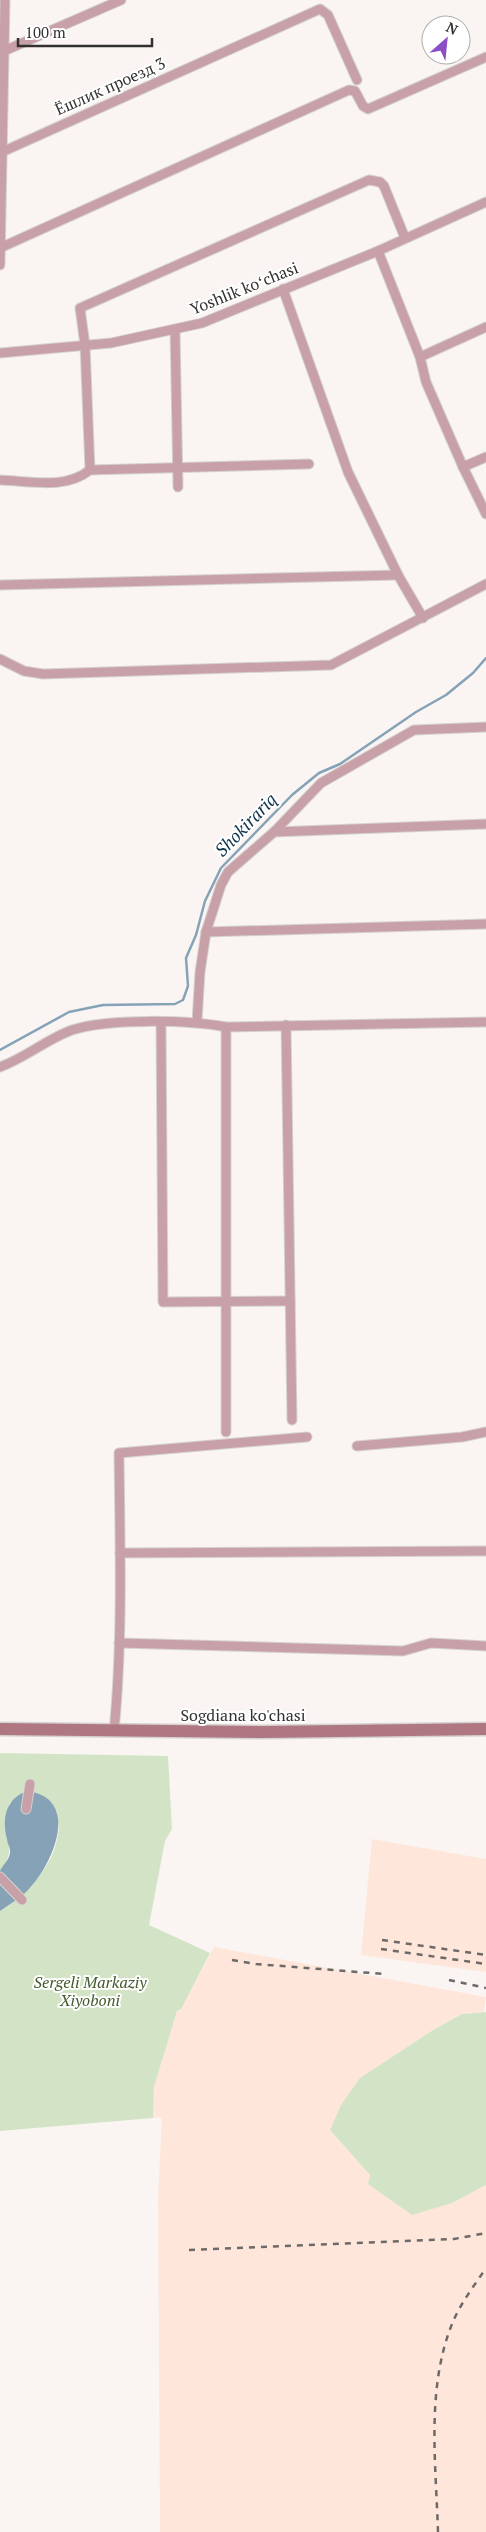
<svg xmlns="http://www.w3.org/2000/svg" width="486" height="2532" viewBox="0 0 486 2532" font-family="'PT Serif',serif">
<rect width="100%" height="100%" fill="#faf5f3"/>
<!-- industrial -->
<g fill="#fee7da">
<path d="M 372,1839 L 486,1859 L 486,1972 L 361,1955 Z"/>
<path d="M 214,1947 L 486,1997 L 484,2012 L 462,2014 L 433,2030 L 360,2078 L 330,2130 L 370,2175 L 368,2184 L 378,2189 L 452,2203 L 486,2185 L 486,2532 L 160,2532 L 158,2198 L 162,2117 L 153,2118 L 154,2087 L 177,2011 L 181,2008 Z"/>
</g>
<!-- green -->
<g fill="#d3e4c6">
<path d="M 0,1753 L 168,1756 L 172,1829 L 165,1841 L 149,1925 L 210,1953 L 181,2009 L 177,2011 L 154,2087 L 153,2118 L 0,2131 L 0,1911 C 26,1894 54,1867 58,1834 C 60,1827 57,1818 57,1811 L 10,1802 C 0,1831 20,1847 0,1872 Z"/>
<path d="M 486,2012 L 486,2185 L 452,2203 L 412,2215 L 368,2184 L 370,2175 L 330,2130 L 341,2105 L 360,2078 L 433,2030 L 462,2014 Z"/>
</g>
<!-- water -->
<path fill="#85a2b7" d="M 27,1791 C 82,1798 53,1865 28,1890 C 20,1898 9,1905 0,1911 C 0,1900 0,1881 0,1871 C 3,1864 11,1859 10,1850 C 10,1847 7,1843 7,1839 C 2,1819 5,1799 27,1791 Z"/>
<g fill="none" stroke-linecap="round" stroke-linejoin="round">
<!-- stream -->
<path stroke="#85a2b7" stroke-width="2.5" d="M 0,1050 L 69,1012 L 103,1005 L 175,1004 L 183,1000 L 188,986 L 186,958 L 196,935 L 205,901 L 221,868 L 292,795 L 319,773 L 340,764 L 416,712 L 446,695 L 473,673 L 486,658"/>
<!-- street casing -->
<g stroke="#d6d2d0" stroke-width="11">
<g id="street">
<path d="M 4,51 L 121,0"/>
<path d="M 2,152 L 320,9 L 328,15 L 357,80"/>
<path d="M 0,248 L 349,90 L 355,91 L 363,106 L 368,109 L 486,57"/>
<path d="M 378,251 L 420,357 L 426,382 L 463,467 L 486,514"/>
<path d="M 0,265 L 5,0"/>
<path d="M 283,289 L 348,472 L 398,575 L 423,618"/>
<path d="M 175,330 L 178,487"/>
<path d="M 0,353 L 111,343 L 202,323 L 378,251 L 486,202"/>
<path d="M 420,357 L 486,327"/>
<path d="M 463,467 L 486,457"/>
<path d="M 90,470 L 85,345 L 80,308 L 369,180 L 380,182 L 384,186 L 405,238"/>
<path d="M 0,480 C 30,481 65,490 90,470 L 309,464"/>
<path d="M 0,585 L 398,575"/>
<path d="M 0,659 L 24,671 L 43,674 L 331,665 L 486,584"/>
<path d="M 274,832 L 321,783 L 414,730 L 486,727"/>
<path d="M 206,932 L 486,924"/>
<path d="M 197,1021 L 200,972 L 206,932 L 221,885 L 228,872 L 274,832 L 486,824"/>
<path d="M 161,1023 L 163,1302 L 290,1301"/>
<path d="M 286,1025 L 292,1420"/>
<path d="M 226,1027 L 226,1432"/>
<path d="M 0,1067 C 25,1058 47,1039 72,1030 C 109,1018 188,1020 226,1027 L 486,1022"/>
<path d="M 357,1446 L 462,1437 L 486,1432"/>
<path d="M 120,1553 L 486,1551"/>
<path d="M 119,1643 L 403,1651 L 431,1643 L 486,1646"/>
<path d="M 114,1731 C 123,1639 120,1545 119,1453 L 307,1437"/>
<path d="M 26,1809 L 30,1784"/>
<path d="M 0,1877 L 22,1900"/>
</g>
</g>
<!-- secondary casing -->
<g stroke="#d6d2d0" stroke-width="15">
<path id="secondary" d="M 0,1729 L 264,1732 L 486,1729"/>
</g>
<!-- street -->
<use href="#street" stroke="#c8a1a8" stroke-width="9"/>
<!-- secondary -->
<use href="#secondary" stroke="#af7782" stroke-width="12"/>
<!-- rail -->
<g stroke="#6c6968" stroke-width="2.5" stroke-dasharray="6 6" stroke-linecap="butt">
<path d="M 382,1940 L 486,1955"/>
<path d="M 381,1949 L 486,1964"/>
<path d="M 232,1960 L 256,1964 L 384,1974"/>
<path d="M 449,1980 L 486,1988"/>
<path d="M 189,2250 L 454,2239 L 486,2233"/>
<path d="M 438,2532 C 436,2464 426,2389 452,2324 C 460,2304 474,2286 486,2268"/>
</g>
</g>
<g text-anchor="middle" stroke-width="4" stroke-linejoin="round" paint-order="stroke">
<!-- street labels -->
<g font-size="16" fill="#333130" stroke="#fff">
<text transform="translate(110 86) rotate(-24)" y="6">Ёшлик проезд 3</text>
<text transform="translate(244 288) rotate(-22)" y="6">Yoshlik koʻchasi</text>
<text x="243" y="1721">Sogdiana ko'chasi</text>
</g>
<!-- park labels -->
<g font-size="16" font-style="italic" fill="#445b2e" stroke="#fff">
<text x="90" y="1988">Sergeli Markaziy<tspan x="90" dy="18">Xiyoboni</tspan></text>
</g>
<!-- water labels -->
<g font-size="18" font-style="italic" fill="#0e344c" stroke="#fff">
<text transform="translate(246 825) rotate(-46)" y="6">Shokirariq</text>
</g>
</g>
<!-- north arrow -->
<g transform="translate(446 40) rotate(27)"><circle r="24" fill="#ffffff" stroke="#adadac"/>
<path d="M0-4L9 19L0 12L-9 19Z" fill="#8b4ec4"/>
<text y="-8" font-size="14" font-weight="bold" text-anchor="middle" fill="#333130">N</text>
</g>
<!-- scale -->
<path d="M18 38v8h134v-8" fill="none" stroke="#333130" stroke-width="2.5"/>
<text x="25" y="38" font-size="15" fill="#333130" stroke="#ffffff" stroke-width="4" paint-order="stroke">100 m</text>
</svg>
